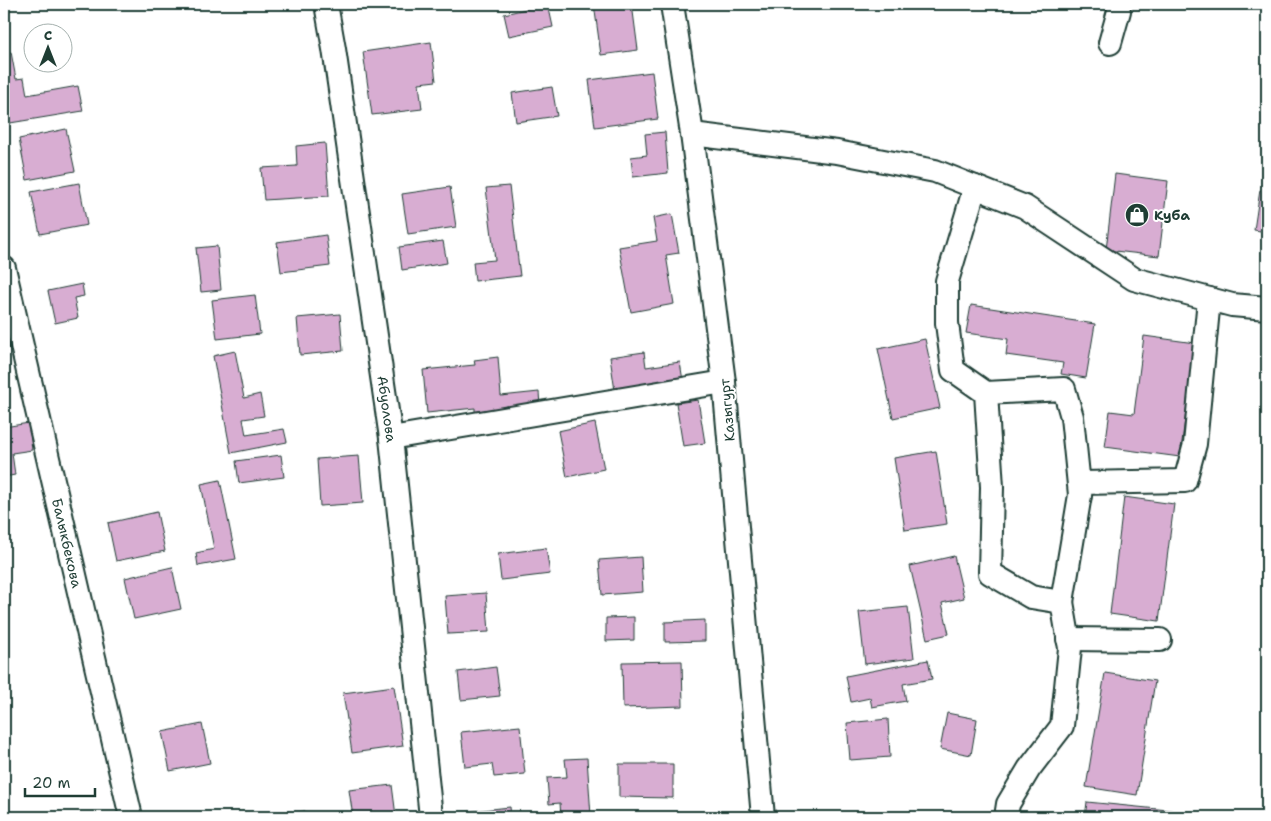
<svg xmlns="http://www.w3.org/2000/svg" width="1271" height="821" viewBox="0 0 1271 821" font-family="'Shantell Sans',sans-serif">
<rect width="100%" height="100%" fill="#fff"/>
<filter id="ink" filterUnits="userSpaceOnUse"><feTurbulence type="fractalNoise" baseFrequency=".02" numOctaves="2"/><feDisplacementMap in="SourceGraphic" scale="10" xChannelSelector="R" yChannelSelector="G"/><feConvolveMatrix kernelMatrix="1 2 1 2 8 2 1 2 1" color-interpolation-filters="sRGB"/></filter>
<g filter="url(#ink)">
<!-- building -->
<g fill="#d8add2" stroke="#1f3d34">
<path d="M 548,4 L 553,27 L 509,36 L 504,14 Z"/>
<path d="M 594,4 L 632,4 L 638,50 L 601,55 Z"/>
<path d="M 838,4 L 870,4 L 839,9 Z"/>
<path d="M 431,42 L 436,81 L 419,83 L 422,109 L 372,115 L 363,52 Z"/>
<path d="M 11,52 L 16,79 L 24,78 L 27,95 L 78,86 L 83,111 L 4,124 L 4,53 Z"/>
<path d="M 652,72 L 658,119 L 595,127 L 589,80 Z"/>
<path d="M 552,87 L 557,116 L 516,122 L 512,93 Z"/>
<path d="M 66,129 L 75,171 L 27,180 L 19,139 Z"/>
<path d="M 665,132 L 668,173 L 633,177 L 631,157 L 647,155 L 645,134 Z"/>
<path d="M 325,143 L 329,196 L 264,200 L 261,168 L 297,166 L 296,146 Z"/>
<path d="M 1115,174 L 1168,181 L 1159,256 L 1106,250 Z"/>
<path d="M 79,183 L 87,225 L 40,234 L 31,192 Z"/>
<path d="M 509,186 L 520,276 L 475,281 L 473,262 L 495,260 L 486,188 Z"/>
<path d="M 450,187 L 456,227 L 408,234 L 402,194 Z"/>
<path d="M 1260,190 L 1267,191 L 1267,232 L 1254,230 Z"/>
<path d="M 672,214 L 679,253 L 666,255 L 674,304 L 631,312 L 619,247 L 657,241 L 653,218 Z"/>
<path d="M 326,235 L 330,266 L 281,272 L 277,242 Z"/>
<path d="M 443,241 L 447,263 L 402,270 L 399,247 Z"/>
<path d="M 217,246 L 221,290 L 201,292 L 196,248 Z"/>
<path d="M 1267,265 L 1267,286 L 1264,286 Z"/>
<path d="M 82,284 L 84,296 L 74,298 L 78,318 L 55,323 L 48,291 Z"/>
<path d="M 255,295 L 260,334 L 217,339 L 212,300 Z"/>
<path d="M 971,305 L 1095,324 L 1086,378 L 1061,374 L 1063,363 L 1006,355 L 1008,339 L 966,333 Z"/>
<path d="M 340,314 L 343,351 L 300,355 L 297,318 Z"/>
<path d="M 1144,336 L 1195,343 L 1180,457 L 1105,447 L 1110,411 L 1134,414 Z"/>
<path d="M 925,339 L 940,408 L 893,418 L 878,349 Z"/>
<path d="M 235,351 L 244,398 L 260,394 L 264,416 L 243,419 L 246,435 L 284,429 L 287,442 L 231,453 L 213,356 Z"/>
<path d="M 644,352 L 646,367 L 680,362 L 683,381 L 615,391 L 610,357 Z"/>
<path d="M 498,357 L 501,396 L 539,392 L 540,406 L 475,412 L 475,408 L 427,413 L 423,370 L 475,365 L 474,360 Z"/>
<path d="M 698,400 L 705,443 L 683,446 L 676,403 Z"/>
<path d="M 29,423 L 32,450 L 12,453 L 15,475 L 4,477 L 4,449 L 6,449 L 4,427 Z"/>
<path d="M 595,423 L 604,469 L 567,477 L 558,431 Z"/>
<path d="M 936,451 L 947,524 L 905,530 L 894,458 Z"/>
<path d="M 281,455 L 284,477 L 239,483 L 236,461 Z"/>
<path d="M 359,456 L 363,503 L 320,506 L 317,459 Z"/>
<path d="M 220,480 L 236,559 L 198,566 L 196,553 L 214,549 L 201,484 Z"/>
<path d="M 1124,497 L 1174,504 L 1159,621 L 1110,614 Z"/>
<path d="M 157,512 L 165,551 L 116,561 L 108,523 Z"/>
<path d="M 546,548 L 550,574 L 501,580 L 498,554 Z"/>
<path d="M 954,556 L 964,598 L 942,603 L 949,634 L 927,639 L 910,566 Z"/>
<path d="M 641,557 L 643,592 L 602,595 L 599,560 Z"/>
<path d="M 172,567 L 181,609 L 134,619 L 125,578 Z"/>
<path d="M 486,593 L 489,632 L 448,634 L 445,596 Z"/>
<path d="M 908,607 L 914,658 L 865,664 L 859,612 Z"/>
<path d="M 634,617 L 634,640 L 606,641 L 606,618 Z"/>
<path d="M 705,620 L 705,641 L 665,642 L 665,622 Z"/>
<path d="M 928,660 L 932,679 L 903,684 L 906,701 L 872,707 L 870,698 L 851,702 L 846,676 Z"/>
<path d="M 682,661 L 683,706 L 623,708 L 622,662 Z"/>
<path d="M 496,667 L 500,696 L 461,700 L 458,672 Z"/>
<path d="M 1105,673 L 1155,681 L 1137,795 L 1086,787 Z"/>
<path d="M 394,686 L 403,746 L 352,753 L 343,693 Z"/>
<path d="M 947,713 L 977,719 L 971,755 L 940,749 Z"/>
<path d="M 888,719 L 890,757 L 850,760 L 847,723 Z"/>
<path d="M 202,724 L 210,763 L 170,771 L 162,732 Z"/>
<path d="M 520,726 L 525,774 L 494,777 L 492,764 L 465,767 L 461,732 Z"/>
<path d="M 587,758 L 591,816 L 561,817 L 560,803 L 549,804 L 547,778 L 567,777 L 565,759 Z"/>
<path d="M 619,764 L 673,764 L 673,798 L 619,797 Z"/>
<path d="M 392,785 L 396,816 L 353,817 L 349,790 Z"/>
<path d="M 1087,802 L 1188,812 L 1188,817 L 1085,817 Z"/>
<path d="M 510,807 L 511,817 L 455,817 L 454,813 Z"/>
<path d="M 305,811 L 306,817 L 291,817 L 290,813 Z"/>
</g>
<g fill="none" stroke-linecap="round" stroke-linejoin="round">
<!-- minor casing -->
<g stroke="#1f3d34" stroke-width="26">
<g id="minor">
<path d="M 326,4 L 334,49 L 391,438 L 431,817"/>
<path d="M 672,4 L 692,134 L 724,382 L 763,817"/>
<path d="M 1110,43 L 1119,11 L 1118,4"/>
<path d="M 692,134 L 837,152 L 935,171 L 1025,207 L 1134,279 L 1232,305 L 1267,308"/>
<path d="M 975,187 L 947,281 L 947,323 L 953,370 L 986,393 L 992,487 L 990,573 L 1031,597 L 1062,602 L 1070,648 L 1062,726 L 1029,769 L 1008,804 L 1006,817"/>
<path d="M 4,268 L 131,817"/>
<path d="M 986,393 L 1064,389 L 1072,417 L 1080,495"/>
<path d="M 391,438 L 724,382"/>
<path d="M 1062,602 L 1082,483 L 1185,481 L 1195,444 L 1209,299"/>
<path d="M 1068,639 L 1160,640"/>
</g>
</g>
<!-- minor -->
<use href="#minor" stroke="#fff" stroke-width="22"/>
</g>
</g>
<!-- icons -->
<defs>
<g id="shop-disc" transform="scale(1.25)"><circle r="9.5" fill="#1f3d34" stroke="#fff"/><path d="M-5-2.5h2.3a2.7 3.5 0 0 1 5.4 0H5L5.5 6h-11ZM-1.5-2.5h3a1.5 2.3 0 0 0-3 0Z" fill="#fff"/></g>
</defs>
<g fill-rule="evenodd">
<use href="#shop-disc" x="1137" y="215"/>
</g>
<g text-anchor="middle" stroke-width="4" stroke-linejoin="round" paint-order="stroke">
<!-- poi labels -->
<g font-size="14" font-weight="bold" fill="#1f3d34" stroke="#fff" text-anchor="start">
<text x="1154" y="220">Куба</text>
</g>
<!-- street labels -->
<g font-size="14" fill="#1f3d34" stroke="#fff">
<text transform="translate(387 409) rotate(82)" y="5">Абуолова</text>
<text transform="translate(727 410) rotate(-95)" y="5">Казыгурт</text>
<text transform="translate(67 543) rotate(77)" y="5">Балыкбекова</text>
</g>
</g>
<!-- margin -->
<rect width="1271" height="821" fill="none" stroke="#fff" stroke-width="20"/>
<rect x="10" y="10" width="1251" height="801" fill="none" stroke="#1f3d34" stroke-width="2" filter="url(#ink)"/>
<!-- north arrow -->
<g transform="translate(48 48)"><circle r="24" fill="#ffffff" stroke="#a5b1ae"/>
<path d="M0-4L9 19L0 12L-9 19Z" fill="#1f3d34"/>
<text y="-8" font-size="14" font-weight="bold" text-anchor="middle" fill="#1f3d34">С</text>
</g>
<!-- scale -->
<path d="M25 788v8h70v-8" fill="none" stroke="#1f3d34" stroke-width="2.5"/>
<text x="32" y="788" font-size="15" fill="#1f3d34" stroke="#ffffff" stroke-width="4" paint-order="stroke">20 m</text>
</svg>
